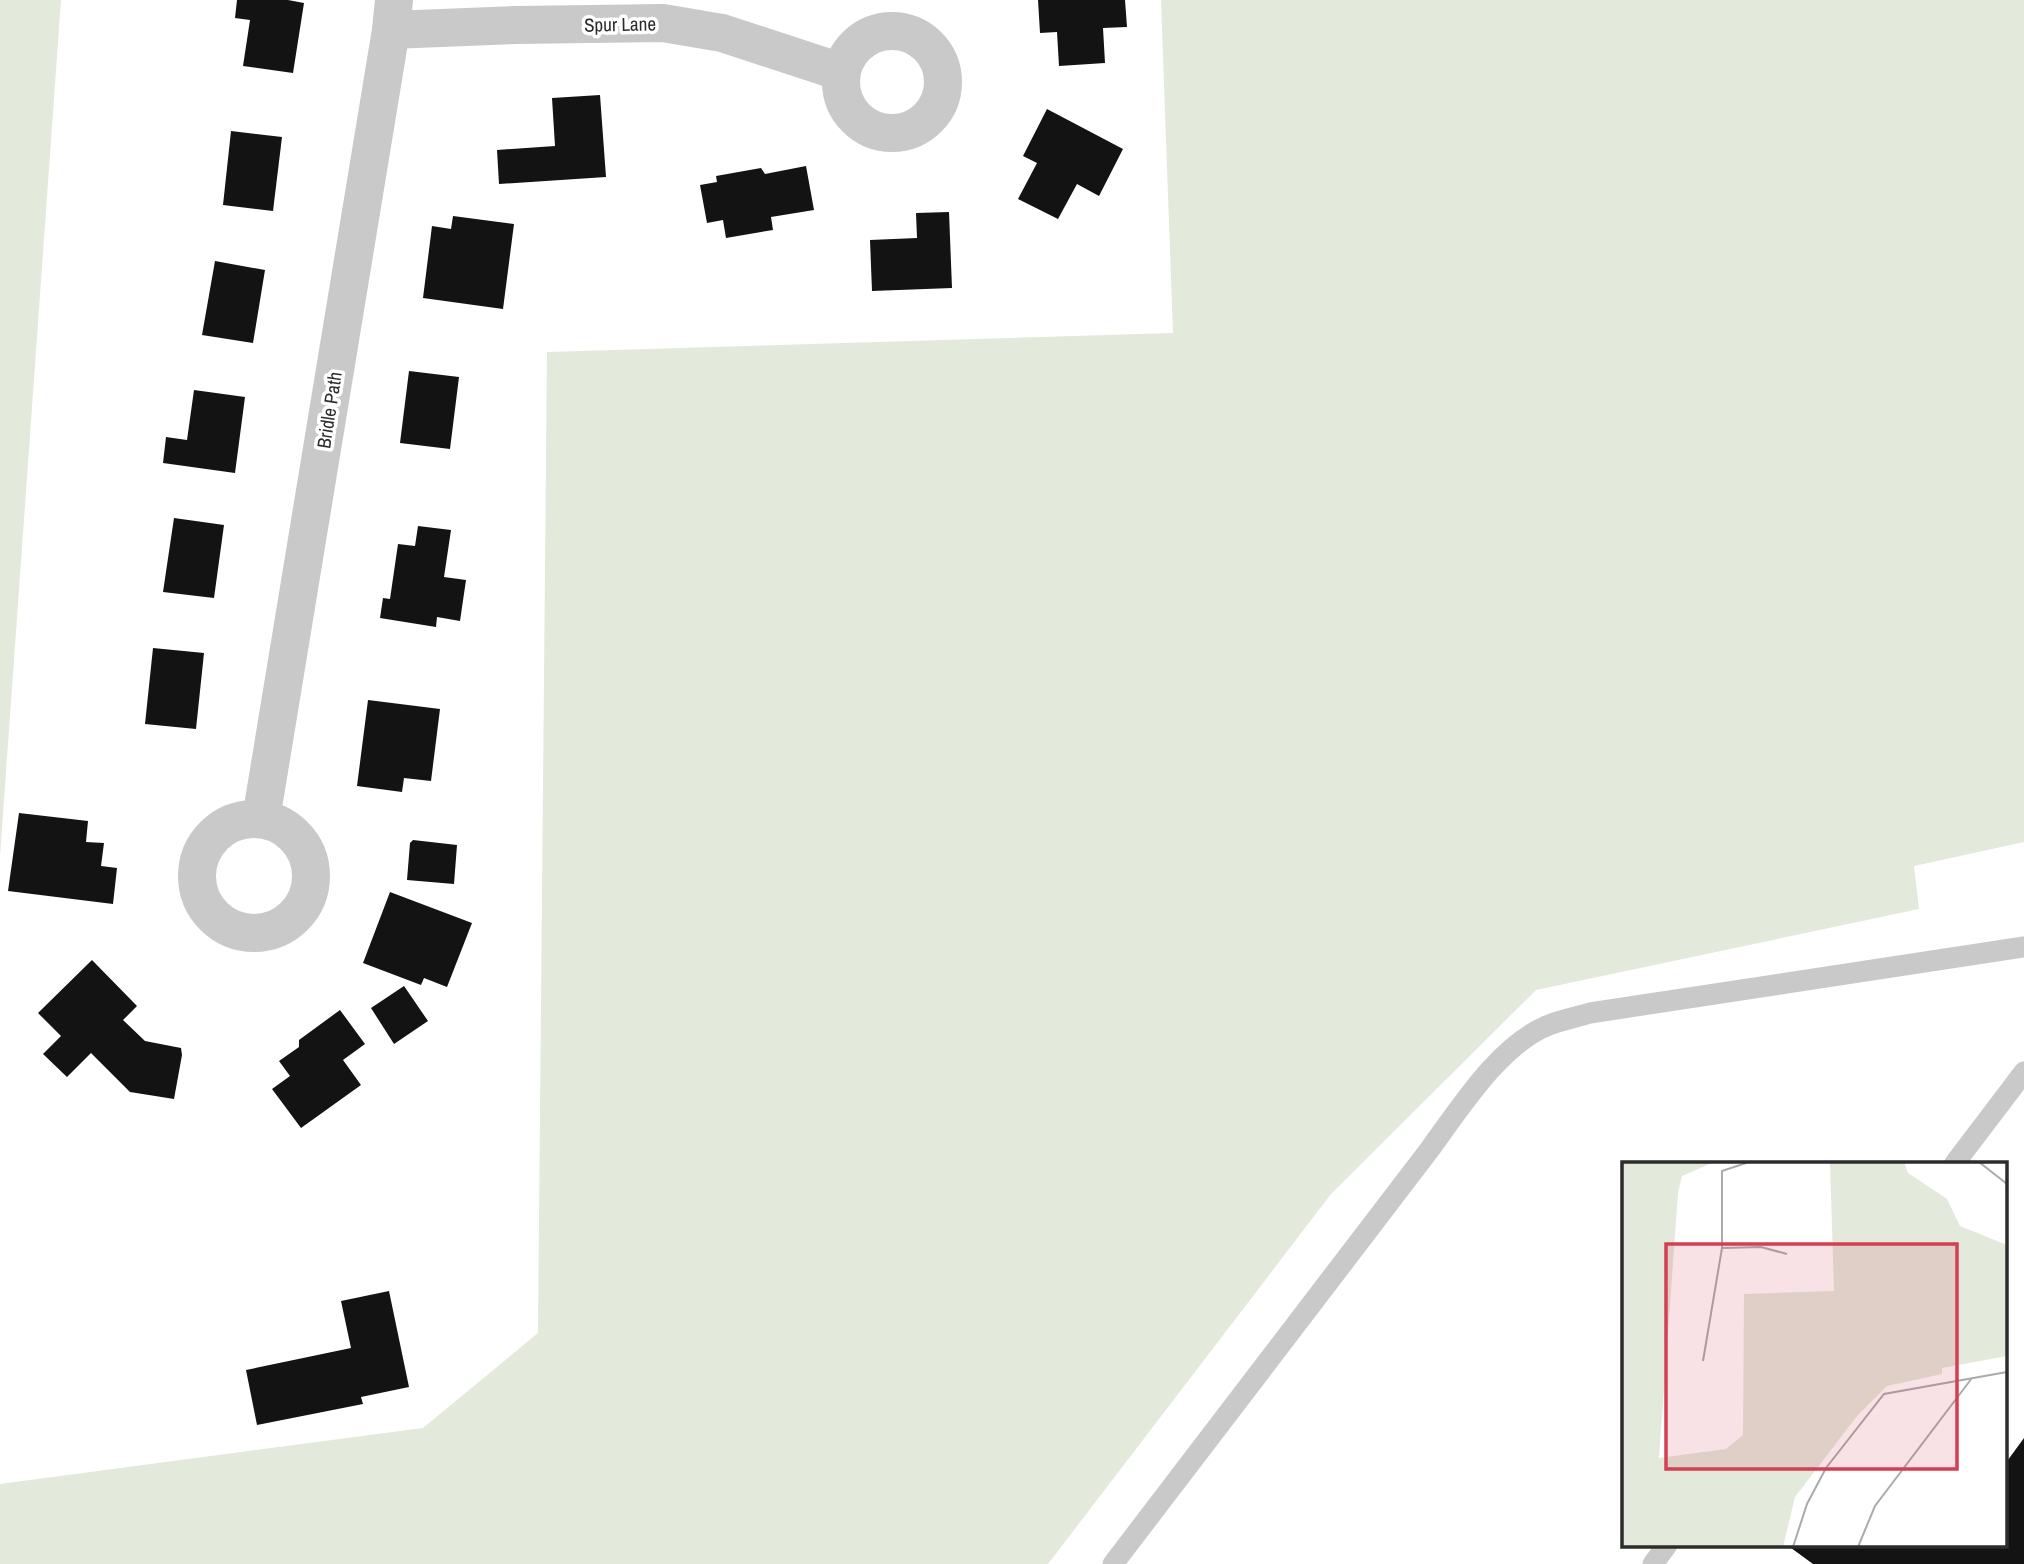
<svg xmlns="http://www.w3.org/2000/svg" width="2024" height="1564" viewBox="0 0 2024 1564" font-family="'Archivo Narrow',sans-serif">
<rect width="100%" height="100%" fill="#fff"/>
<!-- green -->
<g fill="#e3e9db">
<path d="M 0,0 L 61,0 L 0,856 Z"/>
<path d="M 1161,0 L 2024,0 L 2024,842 L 1914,866 L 1919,909 L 1536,990 L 1331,1194 L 1048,1564 L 0,1564 L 0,1484 L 423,1428 L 538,1333 L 547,352 L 1173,333 Z"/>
</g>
<!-- building -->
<g fill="#131313">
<path d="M 237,0 L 288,0 L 304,3 L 293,73 L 243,66 L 250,20 L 235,18 Z"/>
<path d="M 1038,0 L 1125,0 L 1127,27 L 1103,28 L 1105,63 L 1059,66 L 1057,32 L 1040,33 Z"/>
<path d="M 600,95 L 606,177 L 499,184 L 497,150 L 555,146 L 552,98 Z"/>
<path d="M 1047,109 L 1123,149 L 1099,196 L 1077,184 L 1058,219 L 1018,199 L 1037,163 L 1023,156 Z"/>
<path d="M 231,131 L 282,137 L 273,211 L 223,205 Z"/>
<path d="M 806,166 L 814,210 L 771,217 L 773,230 L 726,238 L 723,220 L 707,223 L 700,185 L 717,182 L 716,176 L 761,168 L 765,174 Z"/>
<path d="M 949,212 L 952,288 L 872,291 L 870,240 L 917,238 L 916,213 Z"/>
<path d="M 453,216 L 514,224 L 503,309 L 423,298 L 432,226 L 451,229 Z"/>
<path d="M 215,261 L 265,270 L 253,343 L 202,335 Z"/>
<path d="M 409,371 L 459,377 L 450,449 L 400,443 Z"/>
<path d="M 194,390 L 245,397 L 235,473 L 163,463 L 166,437 L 187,440 Z"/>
<path d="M 174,518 L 224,525 L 214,598 L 163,592 Z"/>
<path d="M 418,526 L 451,530 L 444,577 L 466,580 L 460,621 L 437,617 L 436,627 L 380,618 L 383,598 L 390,599 L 398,544 L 415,546 Z"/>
<path d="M 153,648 L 204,653 L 196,729 L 145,724 Z"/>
<path d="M 368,700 L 440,709 L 431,781 L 404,778 L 402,792 L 357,786 Z"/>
<path d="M 19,813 L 88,821 L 86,842 L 104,843 L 101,866 L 117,868 L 113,904 L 8,891 Z"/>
<path d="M 413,840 L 457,845 L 454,884 L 407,880 L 410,843 Z"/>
<path d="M 390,892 L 472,923 L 447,987 L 424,978 L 421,985 L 363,963 Z"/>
<path d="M 92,960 L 137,1006 L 123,1020 L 145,1041 L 181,1048 L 182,1055 L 174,1099 L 130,1092 L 91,1053 L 67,1077 L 43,1054 L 61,1036 L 38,1013 Z"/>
<path d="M 404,986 L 428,1021 L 394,1044 L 371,1008 Z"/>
<path d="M 340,1010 L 365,1044 L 343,1060 L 361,1085 L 301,1128 L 272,1089 L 290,1076 L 279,1061 L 299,1047 L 299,1040 Z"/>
<path d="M 389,1291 L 409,1387 L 361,1397 L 363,1404 L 257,1425 L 246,1370 L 351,1348 L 341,1301 Z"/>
<path d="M 2024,1438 L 2024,1564 L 1813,1564 L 1787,1545 L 2005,1545 L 2005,1464 Z"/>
</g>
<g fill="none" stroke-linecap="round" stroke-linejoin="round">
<!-- lane -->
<g stroke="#c9c9c9" stroke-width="21">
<path d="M 1955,1163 L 2024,1072"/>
<path d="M 1113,1564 L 1430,1149 C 1460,1108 1500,1044 1549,1025 C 1562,1020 1577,1017 1590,1013 L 2024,947"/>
<path d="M 1653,1564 L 1667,1545"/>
</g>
<!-- street -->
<g stroke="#c9c9c9" stroke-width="38">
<path d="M 391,30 L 517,25 L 663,23 L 722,33 L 841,72"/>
<circle cx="892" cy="82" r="51"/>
<path d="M 261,819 L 391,30 L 394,0"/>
<circle cx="254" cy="876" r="57"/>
</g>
</g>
<g text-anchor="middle" stroke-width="7" stroke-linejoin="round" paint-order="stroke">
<!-- street labels -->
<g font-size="19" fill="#2c2c2c" stroke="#fff">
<text transform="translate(620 24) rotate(-1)" y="7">Spur Lane</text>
<text transform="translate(329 410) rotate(-81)" y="7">Bridle Path</text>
</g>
</g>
<!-- overview -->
<g transform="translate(1622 1162)">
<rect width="385" height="385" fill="#fff"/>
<path d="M 0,0 L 92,0 L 60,14 L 56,31 L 37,296 L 104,287 L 121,273 L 122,132 L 212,129 L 208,0 L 282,0 L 286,11 L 325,37 L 338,64 L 385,83 L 385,194 L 320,206 L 320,212 L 265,224 L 235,254 L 173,335 L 161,385 L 0,385 Z" fill="#e3e9db"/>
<path fill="none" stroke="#ababab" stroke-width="2" d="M 357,0 L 385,22M 100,86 L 139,85 L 165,92M 81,199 L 100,86 L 100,9 L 127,0M 171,385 L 185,342 L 204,306 L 262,232 L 385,210M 236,385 L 253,344 L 350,216"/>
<path fill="#d33f53" fill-opacity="0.15" stroke="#d33f53" stroke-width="3.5" d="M 44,82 L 335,82 L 335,307 L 44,307 Z"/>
<rect width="385" height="385" fill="none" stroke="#2c2c2c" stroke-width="3.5"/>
</g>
</svg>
